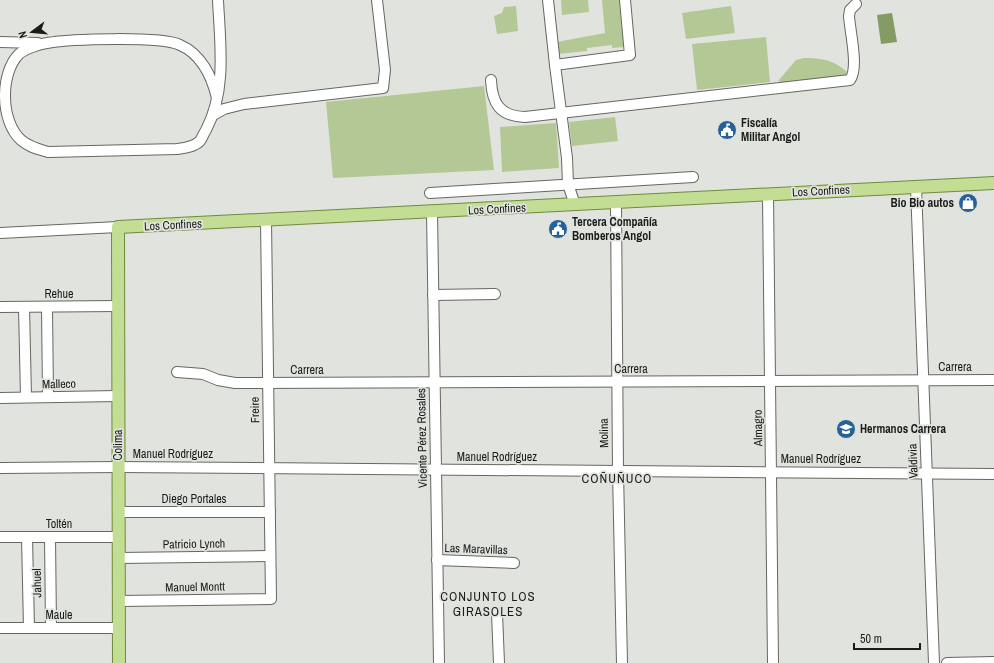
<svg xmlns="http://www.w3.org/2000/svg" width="994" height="663" viewBox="0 0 994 663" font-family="'Archivo Narrow',sans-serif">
<rect width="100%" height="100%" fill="#e1e4de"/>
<!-- green -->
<g fill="#b3c895">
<path d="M 561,0 L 588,0 L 589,12 L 562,15 Z"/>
<path d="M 602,0 L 619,0 L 624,47 L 612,48 L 612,45 L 587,48 L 587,51 L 558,54 L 557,42 L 605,33 Z"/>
<path d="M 516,6 L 518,31 L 497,34 L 494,16 L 502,13 L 504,7 Z"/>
<path d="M 731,6 L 735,33 L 686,39 L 682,13 Z"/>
<path d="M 766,37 L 770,82 L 697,90 L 692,44 Z"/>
<path d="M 804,58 C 821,58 834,60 847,72 L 846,76 L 785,83 L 778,81 L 796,60 Z"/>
<path d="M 484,86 L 494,170 L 333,178 L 326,102 Z"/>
<path d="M 615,117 L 618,141 L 572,146 L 569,122 Z"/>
<path d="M 556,123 L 559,168 L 502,172 L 500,127 Z"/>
</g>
<!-- water -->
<path fill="#859b64" d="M 892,13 L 897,42 L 881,44 L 877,15 Z"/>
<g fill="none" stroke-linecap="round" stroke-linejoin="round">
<!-- minor casing -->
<g stroke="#656762" stroke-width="12">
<g id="minor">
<path d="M 548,0 L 555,65"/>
<path d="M 0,42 L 38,43"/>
<path d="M 491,80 C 492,104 500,116 525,117 L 850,80 C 859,68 850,32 849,16 L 850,10 L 856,4"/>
<path d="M 217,98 C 212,77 201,54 180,45 C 161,36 70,39 47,43 C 39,44 25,49 19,54 C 0,73 0,121 21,140 C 29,147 38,149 48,152 L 177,149 C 185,148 194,147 200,141 C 202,138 204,133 206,130 C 227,90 220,43 218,0"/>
<path d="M 213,115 L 224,109 L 244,104 L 383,88 L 385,70 L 377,0"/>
<path d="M 916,187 L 934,663"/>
<path d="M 430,193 L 693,177"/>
<path d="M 768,194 L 773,663"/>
<path d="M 616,203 L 618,471 L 622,663"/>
<path d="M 575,205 L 568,184 L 567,158 L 555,65 L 630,55 L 625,0"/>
<path d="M 432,212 L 439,663"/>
<path d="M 0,233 L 118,227"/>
<path d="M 433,295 L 495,294"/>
<path d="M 0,307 L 118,306"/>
<path d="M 24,307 L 26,397"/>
<path d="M 47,307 L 48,397"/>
<path d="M 177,372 L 203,374 L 218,380 L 235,383 L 994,380"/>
<path d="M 0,398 L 118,396"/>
<path d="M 0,468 L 118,467 L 994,474"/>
<path d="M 119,512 L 270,512"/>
<path d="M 0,537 L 119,537"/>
<path d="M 27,537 L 29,628"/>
<path d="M 50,537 L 51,628"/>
<path d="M 119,558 L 270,556"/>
<path d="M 437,560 L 514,563"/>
<path d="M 119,601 L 271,599 L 266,220"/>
<path d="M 497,613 L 499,663"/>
<path d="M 0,628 L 119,628"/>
<path d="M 947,663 L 994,662"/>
</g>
</g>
<!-- major casing -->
<g stroke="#6e8b3b" stroke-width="14">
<path id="major" d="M 119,663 L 118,227 L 994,183"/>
</g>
<!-- minor -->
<use href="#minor" stroke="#fff" stroke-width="10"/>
<!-- major -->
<use href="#major" stroke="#c3dd94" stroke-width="12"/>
</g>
<!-- icons -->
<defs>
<g id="civic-disc" transform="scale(1)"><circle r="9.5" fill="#266299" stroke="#e1e4de"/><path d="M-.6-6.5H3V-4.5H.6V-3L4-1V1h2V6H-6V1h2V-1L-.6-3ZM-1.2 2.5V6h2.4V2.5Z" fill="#fff"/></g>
<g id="shop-disc" transform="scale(1)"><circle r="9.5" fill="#266299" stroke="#e1e4de"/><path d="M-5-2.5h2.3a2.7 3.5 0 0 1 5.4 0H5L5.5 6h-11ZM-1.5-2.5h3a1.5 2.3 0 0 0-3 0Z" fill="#fff"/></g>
<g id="school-disc" transform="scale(1)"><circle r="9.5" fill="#266299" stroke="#e1e4de"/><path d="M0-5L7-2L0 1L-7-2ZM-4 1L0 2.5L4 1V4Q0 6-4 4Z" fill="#fff"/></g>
</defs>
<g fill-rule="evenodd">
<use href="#civic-disc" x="727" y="130"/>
<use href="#shop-disc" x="968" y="203"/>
<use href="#civic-disc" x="558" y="229"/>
<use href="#school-disc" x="846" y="429"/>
</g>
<g text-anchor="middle" stroke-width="3.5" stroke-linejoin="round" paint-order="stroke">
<!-- poi labels -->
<g font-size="12" font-weight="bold" fill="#1b1c1a" stroke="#e1e4de" text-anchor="start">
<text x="741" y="127">Fiscalía<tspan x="741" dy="14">Militar Angol</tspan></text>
<text x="954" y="207" text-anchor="end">Bio Bio autos</text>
<text x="572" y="226">Tercera Compañía<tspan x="572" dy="14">Bomberos Angol</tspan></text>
<text x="860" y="433">Hermanos Carrera</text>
</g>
<!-- street labels -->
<g font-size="12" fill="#1b1c1a" stroke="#e1e4de">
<text transform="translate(821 191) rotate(-3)" y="4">Los Confines</text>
<text transform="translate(497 209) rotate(-3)" y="4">Los Confines</text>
<text transform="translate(173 225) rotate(-3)" y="4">Los Confines</text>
<text x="59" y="298">Rehue</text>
<text x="955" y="371">Carrera</text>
<text x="631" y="373">Carrera</text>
<text x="307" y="374">Carrera</text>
<text transform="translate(59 384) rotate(-1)" y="4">Malleco</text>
<text transform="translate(255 410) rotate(-91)" y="4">Freire</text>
<text transform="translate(758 428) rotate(-91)" y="4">Almagro</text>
<text transform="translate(604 433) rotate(-91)" y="4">Molina</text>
<text transform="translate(422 438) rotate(-91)" y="4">Vicente Pérez Rosales</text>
<text transform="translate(118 445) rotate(-90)" y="4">Colima</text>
<text x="173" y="458">Manuel Rodríguez</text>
<text x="497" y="461">Manuel Rodríguez</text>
<text x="821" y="463">Manuel Rodríguez</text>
<text transform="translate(913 461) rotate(-92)" y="4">Valdivia</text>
<text x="194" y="503">Diego Portales</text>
<text x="59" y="528">Toltén</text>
<text transform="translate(194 544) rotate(-1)" y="4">Patricio Lynch</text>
<text transform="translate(476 549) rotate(2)" y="4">Las Maravillas</text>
<text transform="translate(37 583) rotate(-91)" y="4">Jahuel</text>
<text transform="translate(195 587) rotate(-1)" y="4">Manuel Montt</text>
<text x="59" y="619">Maule</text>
</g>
<!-- neighbourhood labels -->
<g font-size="13" letter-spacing="1" fill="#1b1c1a" stroke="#e1e4de">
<text x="617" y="483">COÑUÑUCO</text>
<text x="488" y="601">CONJUNTO LOS<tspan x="488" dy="15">GIRASOLES</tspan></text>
</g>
</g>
<!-- north arrow -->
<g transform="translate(32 32) rotate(254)" stroke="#e1e4de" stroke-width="3" paint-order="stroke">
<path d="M0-3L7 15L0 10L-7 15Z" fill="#1b1c1a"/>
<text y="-6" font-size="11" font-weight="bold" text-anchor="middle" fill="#1b1c1a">N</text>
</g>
<!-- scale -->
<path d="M854 643v6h66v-6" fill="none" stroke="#1b1c1a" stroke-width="2"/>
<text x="860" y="643" font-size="12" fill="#1b1c1a" stroke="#e1e4de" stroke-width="3" paint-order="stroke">50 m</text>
</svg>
